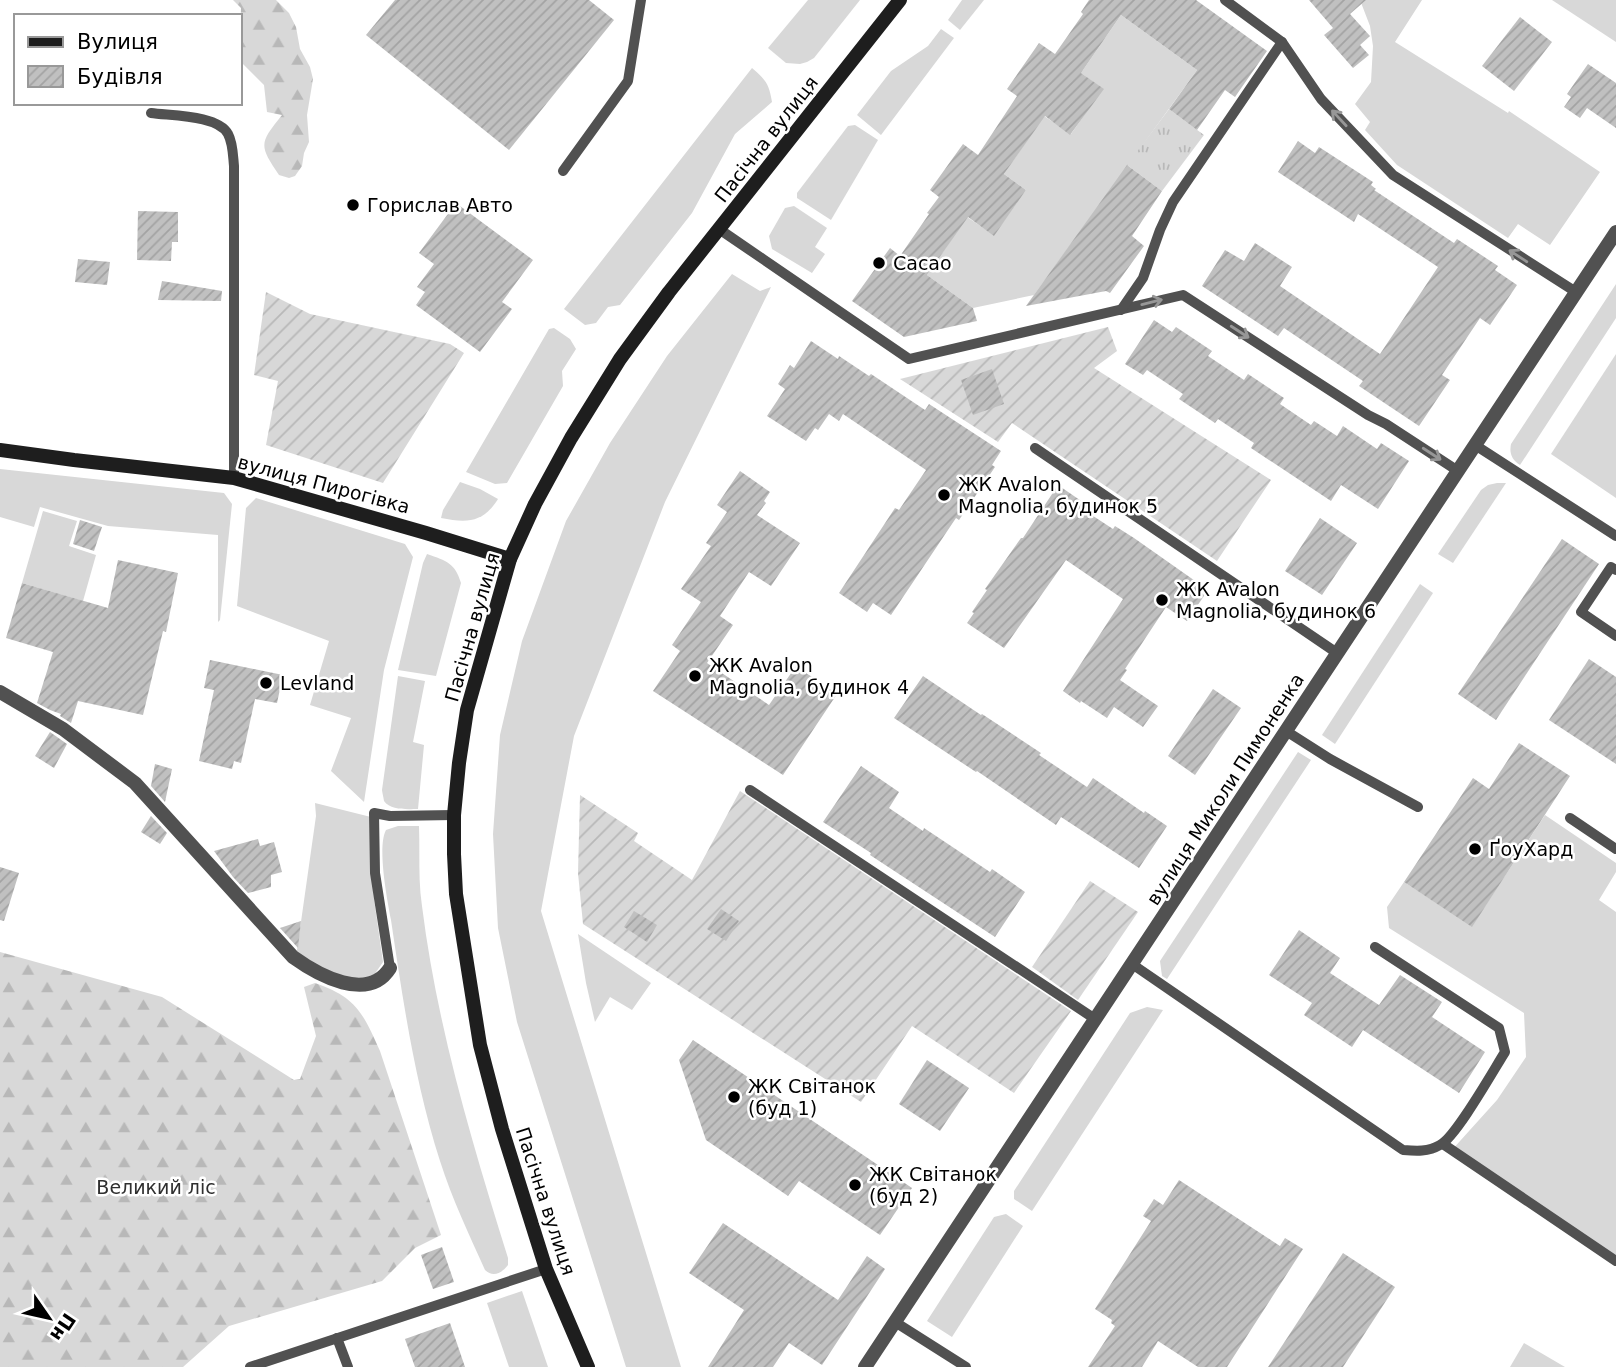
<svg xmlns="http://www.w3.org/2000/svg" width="1616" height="1367" viewBox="0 0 1616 1367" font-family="'DejaVu Sans',sans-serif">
<defs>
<pattern id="forest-firs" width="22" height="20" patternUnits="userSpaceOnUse" patternTransform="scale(1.75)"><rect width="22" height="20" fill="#d8d8d8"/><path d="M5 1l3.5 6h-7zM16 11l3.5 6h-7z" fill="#b8b8b8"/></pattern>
<pattern id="park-tufts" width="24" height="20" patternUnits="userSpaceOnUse" patternTransform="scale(1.75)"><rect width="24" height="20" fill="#d8d8d8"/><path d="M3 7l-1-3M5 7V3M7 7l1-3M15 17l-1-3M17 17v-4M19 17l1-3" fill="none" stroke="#b8b8b8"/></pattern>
<pattern id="garden-furrows" width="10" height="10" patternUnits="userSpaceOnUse" patternTransform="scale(1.75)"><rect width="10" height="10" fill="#d8d8d8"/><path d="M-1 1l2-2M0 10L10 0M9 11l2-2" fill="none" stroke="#b8b8b8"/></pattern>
<pattern id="building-hatch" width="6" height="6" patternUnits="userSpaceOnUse" patternTransform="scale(1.75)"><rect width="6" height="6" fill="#c0c0c0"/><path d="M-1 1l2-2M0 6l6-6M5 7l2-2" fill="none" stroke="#a3a3a3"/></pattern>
</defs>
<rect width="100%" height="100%" fill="#fff"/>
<!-- grass -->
<g fill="#d8d8d8">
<path d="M 808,0 L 860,0 L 814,58 L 807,62 L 800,64 L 786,63 L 768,48 Z"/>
<path d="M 962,0 L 984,0 L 960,30 L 948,20 Z"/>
<path d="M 1360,0 L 1422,0 L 1395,42 L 1508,113 L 1509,111 L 1600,172 L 1550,245 L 1518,224 L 1508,238 L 1397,165 L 1365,130 L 1370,122 L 1355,104 L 1371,82 L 1373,46 L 1370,26 Z"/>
<path d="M 1552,0 L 1616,0 L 1616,42 Z"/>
<path d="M 1121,15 L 1197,70 L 1034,295 L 973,308 L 927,275 L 967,217 L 994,235 L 1026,190 L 1004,174 L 1044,116 L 1071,134 L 1103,89 L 1081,73 Z"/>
<path d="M 941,29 L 954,38 L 881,135 L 857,115 L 891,71 L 928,46 Z"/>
<path d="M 752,68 C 766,80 769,84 772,102 L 735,134 L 692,213 L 620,305 L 608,307 L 596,323 L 585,325 L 564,309 Z"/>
<path d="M 855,125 L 878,140 L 831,220 L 797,198 L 797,193 L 848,126 Z"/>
<path d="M 794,206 L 827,228 L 815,247 L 825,254 L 812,273 L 772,249 L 769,236 L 785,208 Z"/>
<path d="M 732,274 L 760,291 L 771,287 L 665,502 L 574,736 L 541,911 L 681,1367 L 626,1367 L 517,1022 L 498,928 L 493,834 L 500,735 L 522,641 L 566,521 L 610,443 L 667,356 Z"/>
<path d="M 1616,284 L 1616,318 L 1520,465 C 1512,460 1509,453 1511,444 Z"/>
<path d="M 554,328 L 570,339 L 576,349 L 562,371 L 563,386 L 507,483 L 495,484 L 466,472 L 549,329 Z"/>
<path d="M 1616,354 L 1616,498 L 1551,454 Z"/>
<path d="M 0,469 L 224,493 L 232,504 L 220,620 L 218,622 L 218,535 L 108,526 L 40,507 L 34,527 L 0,517 Z"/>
<path d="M 460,482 L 480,489 L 498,499 C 483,523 467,523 441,518 L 443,510 Z"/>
<path d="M 1497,483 L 1506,483 L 1453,563 L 1438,554 L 1481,490 L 1488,485 Z"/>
<path d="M 256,498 L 405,544 L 413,557 L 384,670 L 364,802 L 331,771 L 351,718 L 310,705 L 329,641 L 237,606 L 246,508 Z"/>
<path d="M 43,511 L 77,521 L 69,546 L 96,555 L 83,601 L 22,583 Z"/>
<path d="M 427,554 C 447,561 455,563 461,583 L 436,676 L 398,670 L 423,563 Z"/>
<path d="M 1420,584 L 1433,593 L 1335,744 L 1322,735 Z"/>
<path d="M 398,676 L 425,681 L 413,742 L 424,745 L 418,809 C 409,809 391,811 384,801 C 384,800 382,791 382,790 Z"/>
<path d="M 1298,752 L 1311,760 L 1167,979 L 1162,976 L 1160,961 Z"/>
<path d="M 315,803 L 371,817 L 374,899 L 383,962 L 374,975 L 357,980 L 328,971 L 296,957 L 316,816 Z"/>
<path d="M 1545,815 L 1616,863 L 1616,872 L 1599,900 L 1616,912 L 1616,1265 L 1451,1151 L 1497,1100 L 1526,1057 L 1524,1013 L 1389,928 L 1387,907 L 1404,882 L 1472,926 Z"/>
<path d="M 398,826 L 419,826 C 420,852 418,880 422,906 C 437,1026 472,1143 508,1258 L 508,1265 C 502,1273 493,1278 485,1270 C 469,1234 452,1199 440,1161 C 415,1083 403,1001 391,920 C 387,899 377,847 386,830 Z"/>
<path d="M 578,934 L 651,983 L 632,1010 L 610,997 L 595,1022 L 586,983 Z"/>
<path d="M 1147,1007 L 1163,1010 L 1032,1211 L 1014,1199 L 1014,1191 L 1130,1013 Z"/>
<path d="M 1006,1214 L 1023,1226 L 952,1337 L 927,1321 L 994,1217 Z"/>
<path d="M 522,1291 L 548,1367 L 509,1367 L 487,1303 Z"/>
<path d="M 1524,1343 L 1565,1367 L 1510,1367 Z"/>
</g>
<!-- forest -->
<g fill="url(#forest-firs)">
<path d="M 233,0 L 276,0 L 289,13 L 296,27 L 300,49 L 310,67 L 313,79 L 307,115 L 309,142 L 304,153 L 302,166 L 295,176 L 289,178 L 279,175 C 258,144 260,143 282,115 L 267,112 L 264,85 L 241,62 L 240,44 L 241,8 Z"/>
<path d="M 0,952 L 162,997 L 294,1080 L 300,1079 L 316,1036 L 304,987 L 315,983 C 356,997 363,1013 380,1051 L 441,1235 L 415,1248 L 382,1281 L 229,1326 L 183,1367 L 0,1367 Z"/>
</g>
<!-- park -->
<path fill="url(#park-tufts)" d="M 1169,109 L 1204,135 L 1162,191 L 1127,165 Z"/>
<!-- garden -->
<g fill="url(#garden-furrows)">
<path d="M 266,292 L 310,314 L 450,344 L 464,353 L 383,483 L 266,445 L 278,381 L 254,375 Z"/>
<path d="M 1108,327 L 1117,351 L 1094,368 L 1271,480 L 1217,561 L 1012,423 L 998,442 L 900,379 Z"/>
<path d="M 740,791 L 1071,1011 L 1014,1093 L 912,1026 L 861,1102 L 583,924 L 578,873 L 580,795 L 638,833 L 634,841 L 692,880 Z"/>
<path d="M 1090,881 L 1138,912 L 1078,1000 L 1032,967 Z"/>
</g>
<!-- building -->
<g fill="url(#building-hatch)">
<path d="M 395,0 L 589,0 L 614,20 L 509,150 L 366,35 Z"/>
<path d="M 1089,0 L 1196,0 L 1267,51 L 1235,97 L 1225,90 L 1197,130 L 1169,109 L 1197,70 L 1121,15 L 1081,73 L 1104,89 L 1070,135 L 1045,116 L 1004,174 L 1026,190 L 994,236 L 968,217 L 927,275 L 973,308 L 977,321 L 904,337 L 852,301 L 890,248 L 900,256 L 929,214 L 927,213 L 939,197 L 930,190 L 963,144 L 978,155 L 1017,96 L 1007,89 L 1039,43 L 1055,54 L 1083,14 L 1081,12 Z"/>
<path d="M 1309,0 L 1366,0 L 1350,14 L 1370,36 L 1360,45 L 1369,55 L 1353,68 L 1324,35 L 1333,28 Z"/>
<path d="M 1520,17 L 1552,42 L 1514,91 L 1482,66 Z"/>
<path d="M 1588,64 L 1616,83 L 1616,128 L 1587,108 L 1580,118 L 1564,107 L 1571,97 L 1567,94 Z"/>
<path d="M 1298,141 L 1315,153 L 1319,147 L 1373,182 L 1371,185 L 1376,189 L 1374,190 L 1454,243 L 1457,239 L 1498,266 L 1495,270 L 1517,285 L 1490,325 L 1480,318 L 1442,375 L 1450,380 L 1419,426 L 1359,386 L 1363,381 L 1284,328 L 1278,336 L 1202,286 L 1225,250 L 1244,261 L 1255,243 L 1292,267 L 1280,286 L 1380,354 L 1438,267 L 1358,214 L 1354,222 L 1278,172 Z"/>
<path d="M 1127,165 L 1162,191 L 1132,236 L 1144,246 L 1110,293 L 1106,291 L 1026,306 Z"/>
<path d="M 456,203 L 533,260 L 502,302 L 512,309 L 480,352 L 416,305 L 425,292 L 417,287 L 434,264 L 419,253 Z"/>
<path d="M 138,211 L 178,212 L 178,242 L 172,242 L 171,261 L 137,260 Z"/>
<path d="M 78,259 L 110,262 L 107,285 L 75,282 Z"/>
<path d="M 162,281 L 222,291 L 221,301 L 158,300 Z"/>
<path d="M 1154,320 L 1172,332 L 1176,327 L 1212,351 L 1208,356 L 1244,380 L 1248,374 L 1284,398 L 1280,404 L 1311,425 L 1314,421 L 1337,436 L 1343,426 L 1377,449 L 1381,443 L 1409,461 L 1378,509 L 1341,485 L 1331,501 L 1251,448 L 1254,443 L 1218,419 L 1215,423 L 1179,399 L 1183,394 L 1147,370 L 1143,375 L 1125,364 Z"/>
<path d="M 811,341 L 838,359 L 839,356 L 869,376 L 871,374 L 925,410 L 929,404 L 1001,451 L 992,465 L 995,467 L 959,520 L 956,518 L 891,615 L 873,603 L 867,612 L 839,593 L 895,508 L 899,510 L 926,470 L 843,414 L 839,421 L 829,414 L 818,430 L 815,428 L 806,441 L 767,416 L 785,389 L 778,384 L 790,365 L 794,368 Z"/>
<path d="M 992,369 L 1004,404 L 973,415 L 961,380 Z"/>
<path d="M 740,471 L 770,492 L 764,501 L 766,503 L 757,515 L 800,543 L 771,586 L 749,572 L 720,616 L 733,625 L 707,663 L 769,705 L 796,666 L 837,694 L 783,775 L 653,691 L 680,651 L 672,645 L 701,602 L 681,589 L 711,546 L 706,543 L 727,512 L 717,505 Z"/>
<path d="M 1058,485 L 1087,505 L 1084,510 L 1113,529 L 1115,526 L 1134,538 L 1208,590 L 1187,621 L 1166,607 L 1125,669 L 1127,670 L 1120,680 L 1158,706 L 1143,727 L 1114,707 L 1107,718 L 1081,701 L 1080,703 L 1063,691 L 1123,599 L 1066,560 L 1004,648 L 967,623 L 974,613 L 972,612 L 987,590 L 985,589 L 1021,538 L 1023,538 Z"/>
<path d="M 1320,518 L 1357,543 L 1322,595 L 1285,571 Z"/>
<path d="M 80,520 L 102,527 L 94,551 L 73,544 Z"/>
<path d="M 1562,539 L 1599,564 L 1496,720 L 1458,694 Z"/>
<path d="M 118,560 L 178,573 L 166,632 L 163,631 L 143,715 L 78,701 L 71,723 L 60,716 L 61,714 L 50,710 L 37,703 L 53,652 L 6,638 L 22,583 L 108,608 Z"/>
<path d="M 1589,659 L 1616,677 L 1616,764 L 1549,720 Z"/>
<path d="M 210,660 L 283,675 L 277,703 L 255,699 L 241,763 L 234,761 L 232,769 L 199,761 L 214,690 L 204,688 Z"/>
<path d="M 923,676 L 981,715 L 982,714 L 1041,753 L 1039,755 L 1087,787 L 1093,778 L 1144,813 L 1145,811 L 1167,826 L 1139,868 L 1061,817 L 1056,825 L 977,771 L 976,772 L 894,718 Z"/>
<path d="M 1213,689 L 1241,708 L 1195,775 L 1168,756 Z"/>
<path d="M 50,732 L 67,744 L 54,768 L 35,756 Z"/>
<path d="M 1519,743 L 1570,776 L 1472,927 L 1404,882 L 1473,778 L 1489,789 Z"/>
<path d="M 155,764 L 172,769 L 165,802 L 151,786 Z"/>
<path d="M 861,766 L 899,792 L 889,808 L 923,831 L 924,828 L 990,872 L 992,869 L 1025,892 L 995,937 L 870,855 L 871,853 L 823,822 Z"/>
<path d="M 151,816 L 167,833 L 160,844 L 141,832 Z"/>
<path d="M 258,839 L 260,846 L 274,842 L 282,872 L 271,875 L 271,887 L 248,893 L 233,877 L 214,851 Z"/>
<path d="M 0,867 L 19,873 L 4,921 L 0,920 Z"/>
<path d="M 721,909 L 739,921 L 726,941 L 707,929 Z"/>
<path d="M 634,911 L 657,925 L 647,942 L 624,927 Z"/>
<path d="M 301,921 L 298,948 L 280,928 Z"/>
<path d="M 1299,930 L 1340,958 L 1330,973 L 1379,1005 L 1400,975 L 1442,1002 L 1432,1017 L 1485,1052 L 1459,1093 L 1363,1030 L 1352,1047 L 1304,1015 L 1312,1003 L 1269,975 Z"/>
<path d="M 693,1040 L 912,1188 L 880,1235 L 799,1181 L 788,1196 L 706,1140 L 679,1060 Z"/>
<path d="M 927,1060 L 969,1088 L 940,1131 L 899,1104 Z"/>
<path d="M 1179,1180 L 1280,1246 L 1285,1238 L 1303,1249 L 1227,1367 L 1198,1367 L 1158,1341 L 1142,1367 L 1088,1367 L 1115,1326 L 1111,1323 L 1112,1320 L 1095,1309 L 1151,1221 L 1143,1216 L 1154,1199 L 1163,1205 Z"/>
<path d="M 723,1223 L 838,1300 L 867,1256 L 885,1269 L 822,1365 L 789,1343 L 773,1367 L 708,1367 L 744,1310 L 689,1273 Z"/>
<path d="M 442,1247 L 454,1282 L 433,1289 L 421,1255 Z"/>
<path d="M 1343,1253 L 1395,1287 L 1343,1367 L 1268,1367 Z"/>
<path d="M 450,1323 L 465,1367 L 415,1367 L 405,1339 Z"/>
</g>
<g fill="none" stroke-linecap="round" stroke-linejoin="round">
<!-- lane -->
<g stroke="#515151" stroke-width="10">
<path d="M 1225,0 L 1282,42 L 1321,99 L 1393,175 L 1576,292"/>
<path d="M 151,113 C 171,116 218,115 228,134 C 233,143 233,156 234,166 L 234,478"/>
<path d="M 563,171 L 628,81 L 641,0"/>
<path d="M 719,229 L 909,359 L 1183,295 L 1368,415 L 1386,424 L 1458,471"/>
<path d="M 1121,310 L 1143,278 L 1160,230 L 1173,202 L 1282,42"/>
<path d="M 1475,445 L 1616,536"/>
<path d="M 1035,448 L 1337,653"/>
<path d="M 1616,570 L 1611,567 L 1581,612 L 1616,636"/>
<path d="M 1286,731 L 1330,759 L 1418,807"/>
<path d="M 750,790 L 1095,1019"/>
<path d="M 1570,818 L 1616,849"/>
<path d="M 1132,964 L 1403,1150 C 1416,1151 1428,1152 1440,1145 C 1456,1137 1493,1071 1505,1052 L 1499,1028 L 1375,947"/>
<path d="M 390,968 L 375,873 L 374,813 L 390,816 L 454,815"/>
<path d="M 1443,1144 L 1616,1261"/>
<path d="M 895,1322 L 966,1367"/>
<path d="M 337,1338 L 348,1367"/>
<path d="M 250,1367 L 546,1269"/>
</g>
<!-- street -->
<g stroke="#515151" stroke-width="14">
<path d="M 0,692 L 63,729 L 135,783 L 293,957 C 318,975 368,1003 390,968"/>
<path d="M 865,1367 L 1616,232"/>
</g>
<!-- secondary -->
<g stroke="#1e1e1e" stroke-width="14">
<path d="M 0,450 L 74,460 L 234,478 L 426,533 L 510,559"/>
<path d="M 588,1367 L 546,1269 L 502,1129 L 480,1045 L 456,894 L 454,854 L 454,815 L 459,763 L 467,710 L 510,559 L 535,504 L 571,438 L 620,359 L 669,292 L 900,0"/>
</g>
</g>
<!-- one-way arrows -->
<defs><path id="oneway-shaft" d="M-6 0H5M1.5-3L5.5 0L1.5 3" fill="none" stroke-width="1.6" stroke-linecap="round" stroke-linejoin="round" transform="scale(1.75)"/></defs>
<g stroke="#979797">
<use href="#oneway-shaft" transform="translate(1339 118) rotate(-133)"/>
<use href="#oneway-shaft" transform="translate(1518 256) rotate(-147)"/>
<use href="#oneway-shaft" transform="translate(1152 302) rotate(-14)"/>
<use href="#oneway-shaft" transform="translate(1240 332) rotate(33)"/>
<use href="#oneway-shaft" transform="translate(1432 454) rotate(33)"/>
</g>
<!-- markers -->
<g fill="#000" stroke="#fff" stroke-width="2.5">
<circle cx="353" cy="205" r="7"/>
<circle cx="879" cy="263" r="7"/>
<circle cx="944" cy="495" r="7"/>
<circle cx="1162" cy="600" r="7"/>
<circle cx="695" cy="676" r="7"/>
<circle cx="266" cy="683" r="7"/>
<circle cx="1475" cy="849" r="7"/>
<circle cx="734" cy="1097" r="7"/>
<circle cx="855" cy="1185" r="7"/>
</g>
<g text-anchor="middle" stroke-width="5" stroke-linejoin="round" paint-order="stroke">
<!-- street labels -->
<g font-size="19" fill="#000" stroke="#fff">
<text transform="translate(766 139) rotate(-52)" y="7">Пасічна вулиця</text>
<text transform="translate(324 484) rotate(15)" y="7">вулиця Пирогівка</text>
<text transform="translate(472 627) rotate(-74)" y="7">Пасічна вулиця</text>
<text transform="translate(1225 789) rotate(-57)" y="7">вулиця Миколи Пимоненка</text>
<text transform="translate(546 1201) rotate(72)" y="7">Пасічна вулиця</text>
</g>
<!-- poi labels -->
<g font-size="19" fill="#000" stroke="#fff" text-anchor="start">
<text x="367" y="212">Горислав Авто</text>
<text x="893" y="270">Cacao</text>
<text x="958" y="491">ЖК Avalon<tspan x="958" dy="22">Magnolia, будинок 5</tspan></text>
<text x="1176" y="596">ЖК Avalon<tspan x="1176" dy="22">Magnolia, будинок 6</tspan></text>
<text x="709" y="672">ЖК Avalon<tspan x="709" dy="22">Magnolia, будинок 4</tspan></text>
<text x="280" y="690">Levland</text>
<text x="1489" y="856">ҐоуХард</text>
<text x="748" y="1093">ЖК Світанок<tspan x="748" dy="22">(буд 1)</tspan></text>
<text x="869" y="1181">ЖК Світанок<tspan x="869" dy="22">(буд 2)</tspan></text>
</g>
<!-- park labels -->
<g font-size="19" fill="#2f2f2f" stroke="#fff">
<text x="156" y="1194">Великий ліс</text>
</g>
</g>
<!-- legend -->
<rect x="14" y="14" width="228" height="91" fill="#ffffff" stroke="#999999" stroke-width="2"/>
<rect x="28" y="37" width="35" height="10" fill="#1e1e1e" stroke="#999999" stroke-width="2"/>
<text x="77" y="49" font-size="21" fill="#000000">Вулиця</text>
<rect x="28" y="66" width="35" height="21" fill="url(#building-hatch)" stroke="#999999" stroke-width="2"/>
<text x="77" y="84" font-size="21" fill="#000000">Будівля</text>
<!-- north arrow -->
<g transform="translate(49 1318) rotate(124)" stroke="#ffffff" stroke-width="5" paint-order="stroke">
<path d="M0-5L12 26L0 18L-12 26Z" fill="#000000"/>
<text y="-10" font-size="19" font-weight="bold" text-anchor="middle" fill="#000000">Пн</text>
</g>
</svg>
